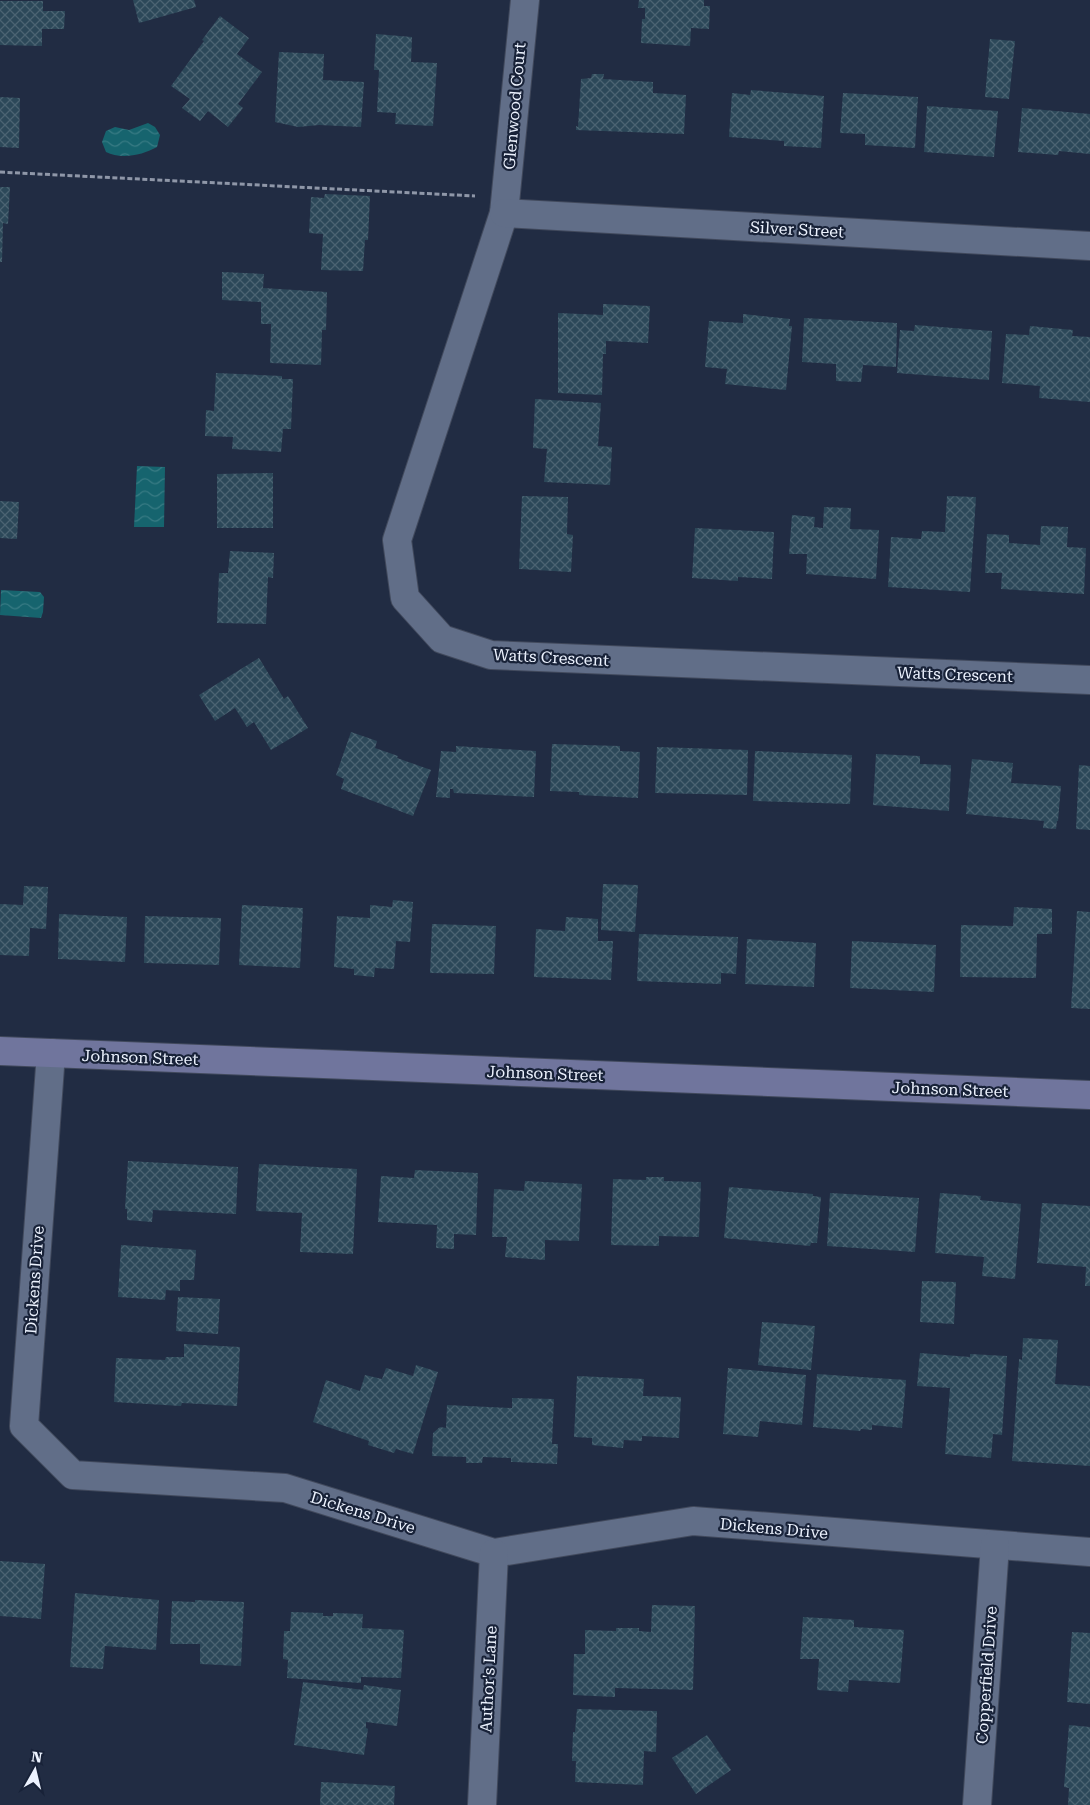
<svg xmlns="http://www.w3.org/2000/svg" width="1090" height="1805" viewBox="0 0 1090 1805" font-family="'Roboto Serif',serif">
<defs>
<pattern id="water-waves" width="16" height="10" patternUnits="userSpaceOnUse" patternTransform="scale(1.25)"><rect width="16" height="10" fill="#16646e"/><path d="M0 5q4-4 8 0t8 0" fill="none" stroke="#387b84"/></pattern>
<pattern id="building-cross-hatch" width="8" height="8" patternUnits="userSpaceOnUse" patternTransform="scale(1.25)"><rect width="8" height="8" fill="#2c4859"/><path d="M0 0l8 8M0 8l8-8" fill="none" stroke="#4b6372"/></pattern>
</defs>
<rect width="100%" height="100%" fill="#212c43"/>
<!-- water -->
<g fill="url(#water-waves)">
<path d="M 148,123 L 155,127 L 160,135 L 157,147 C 143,155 121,160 106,152 L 102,142 L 106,131 L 115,127 L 129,130 Z"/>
<path d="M 137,466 L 165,467 L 164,527 L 134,527 Z"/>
<path d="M 1,590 L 40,592 L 44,597 L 43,612 L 41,618 L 0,615 Z"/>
</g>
<!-- building -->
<g fill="url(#building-cross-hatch)">
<path d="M 133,0 L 194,0 L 196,7 L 139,23 Z"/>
<path d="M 639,0 L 704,0 L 704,6 L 710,6 L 709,29 L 691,28 L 690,46 L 641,43 L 642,19 L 645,19 L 645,8 L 638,8 Z"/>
<path d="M 0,1 L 43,1 L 43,11 L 65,11 L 64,29 L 42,29 L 42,46 L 0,45 Z"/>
<path d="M 220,16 L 249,38 L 237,54 L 262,72 L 238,104 L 243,108 L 228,127 L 208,111 L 200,121 L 182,108 L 190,99 L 171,86 L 204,41 L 202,40 Z"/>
<path d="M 376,34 L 412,37 L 411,62 L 437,63 L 433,126 L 395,124 L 396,113 L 377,112 L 379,70 L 374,70 Z"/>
<path d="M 990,39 L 1015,41 L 1009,99 L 985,97 Z"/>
<path d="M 279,52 L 324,54 L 323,80 L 364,82 L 361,127 L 319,125 L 298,127 L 275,122 Z"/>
<path d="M 592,74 L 604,74 L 603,79 L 653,82 L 653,93 L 686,95 L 684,134 L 576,130 L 576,126 L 578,127 L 581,79 L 591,78 Z"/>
<path d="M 751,90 L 824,96 L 821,148 L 784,146 L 784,141 L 729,137 L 732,93 L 750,95 Z"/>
<path d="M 843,93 L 918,97 L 915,148 L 865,145 L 865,134 L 840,133 Z"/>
<path d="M 0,97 L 20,98 L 19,148 L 0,147 Z"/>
<path d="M 927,106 L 998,111 L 994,157 L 924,152 Z"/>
<path d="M 1022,108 L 1090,114 L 1090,154 L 1059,151 L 1058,155 L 1018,152 Z"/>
<path d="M 0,187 L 10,187 L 8,224 L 3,223 L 2,262 L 0,262 Z"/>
<path d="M 325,194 L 370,196 L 368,240 L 365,240 L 363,271 L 321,270 L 323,234 L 309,233 L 311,197 L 324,198 Z"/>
<path d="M 222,272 L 264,274 L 263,288 L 327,292 L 326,330 L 322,330 L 321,365 L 270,363 L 271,324 L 261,324 L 261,302 L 222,300 Z"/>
<path d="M 603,304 L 650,306 L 648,343 L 606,341 L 606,354 L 603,354 L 602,395 L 558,393 L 558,313 L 603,315 Z"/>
<path d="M 743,314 L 790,319 L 789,326 L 792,326 L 786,390 L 725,384 L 727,369 L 705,367 L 709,321 L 743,323 Z"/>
<path d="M 804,318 L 897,323 L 896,367 L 863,365 L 861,382 L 836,381 L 836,364 L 802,362 Z"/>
<path d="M 915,325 L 992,331 L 989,380 L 897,373 L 900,330 L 914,331 Z"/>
<path d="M 1030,326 L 1073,330 L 1072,336 L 1090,337 L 1090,402 L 1039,398 L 1040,386 L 1002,383 L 1006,334 L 1029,335 Z"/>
<path d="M 216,373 L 282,376 L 282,379 L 293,379 L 291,429 L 283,429 L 281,452 L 232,449 L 233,437 L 205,436 L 206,410 L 214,411 Z"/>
<path d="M 535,399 L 601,403 L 598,446 L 612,447 L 610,485 L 544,482 L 547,449 L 533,448 Z"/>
<path d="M 273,473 L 273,528 L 217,528 L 217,474 Z"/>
<path d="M 522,496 L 568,497 L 567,534 L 573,535 L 571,572 L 519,569 Z"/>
<path d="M 947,496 L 976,497 L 970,592 L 888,587 L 891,537 L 921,539 L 922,531 L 945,532 Z"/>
<path d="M 0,501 L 19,502 L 17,539 L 0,538 Z"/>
<path d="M 824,507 L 851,508 L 850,529 L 879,530 L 876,579 L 806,574 L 807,554 L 789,554 L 792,515 L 815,517 L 814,527 L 823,528 Z"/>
<path d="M 1041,526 L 1068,527 L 1067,547 L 1086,548 L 1084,594 L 1001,589 L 1002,573 L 985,573 L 987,534 L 1009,535 L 1009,543 L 1040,545 Z"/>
<path d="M 695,528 L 774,532 L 772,579 L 738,577 L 738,581 L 692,578 Z"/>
<path d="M 230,551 L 274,553 L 273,578 L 268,577 L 266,624 L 217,623 L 219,573 L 228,573 Z"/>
<path d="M 259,658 L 284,699 L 288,696 L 308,728 L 271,750 L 254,722 L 247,727 L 235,708 L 215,721 L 199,695 Z"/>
<path d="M 351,732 L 377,741 L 375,748 L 398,756 L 397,758 L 431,770 L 413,816 L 341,789 L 344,779 L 336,775 Z"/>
<path d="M 552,744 L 620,746 L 620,751 L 640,752 L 638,798 L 579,795 L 579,792 L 550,791 Z"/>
<path d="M 456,746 L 536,751 L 534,797 L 454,793 L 453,789 L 450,789 L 450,798 L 436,797 L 441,751 L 456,752 Z"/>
<path d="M 657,747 L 748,750 L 747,795 L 655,793 Z"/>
<path d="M 755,751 L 852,755 L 850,804 L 753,801 Z"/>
<path d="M 876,754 L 920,756 L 920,764 L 951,765 L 949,811 L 873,805 Z"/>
<path d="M 972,759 L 1013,763 L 1011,783 L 1061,786 L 1058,821 L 1057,821 L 1056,829 L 1043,828 L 1044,821 L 966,814 Z"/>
<path d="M 1079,765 L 1090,766 L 1090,830 L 1076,829 Z"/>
<path d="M 603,884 L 638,885 L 635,932 L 601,930 Z"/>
<path d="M 24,886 L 48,887 L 46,929 L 30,928 L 29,956 L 0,955 L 0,904 L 23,905 Z"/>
<path d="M 393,900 L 413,902 L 410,942 L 396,941 L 394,969 L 375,968 L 374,977 L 354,975 L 354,969 L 334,967 L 337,916 L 370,918 L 370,905 L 392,907 Z"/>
<path d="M 242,905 L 303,908 L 300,968 L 239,965 Z"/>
<path d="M 1014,907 L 1052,909 L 1052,934 L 1037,934 L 1036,978 L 960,977 L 961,925 L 1013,926 Z"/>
<path d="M 1077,911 L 1090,912 L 1090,1009 L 1071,1008 Z"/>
<path d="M 59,914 L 127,917 L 125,962 L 58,959 Z"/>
<path d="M 145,916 L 221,918 L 219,965 L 144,963 Z"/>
<path d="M 566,917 L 598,919 L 598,941 L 613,941 L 611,980 L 534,977 L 536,929 L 565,931 Z"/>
<path d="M 432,924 L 496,926 L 494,974 L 430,973 Z"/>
<path d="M 639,934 L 738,937 L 736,974 L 721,973 L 721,984 L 637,981 Z"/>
<path d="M 747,939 L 816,943 L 814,987 L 745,984 Z"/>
<path d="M 852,941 L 936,945 L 934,992 L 850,988 Z"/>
<path d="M 128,1161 L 238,1167 L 236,1214 L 153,1210 L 152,1222 L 127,1220 L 127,1209 L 125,1209 Z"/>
<path d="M 259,1164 L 357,1169 L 353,1254 L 300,1252 L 302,1213 L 256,1211 Z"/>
<path d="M 415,1170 L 478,1173 L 476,1235 L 454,1234 L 454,1249 L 436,1248 L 437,1225 L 378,1222 L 381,1176 L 414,1178 Z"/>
<path d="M 646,1177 L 664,1177 L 664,1181 L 701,1182 L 699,1237 L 659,1236 L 659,1246 L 611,1245 L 613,1179 L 646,1180 Z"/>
<path d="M 525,1181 L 582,1184 L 579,1241 L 545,1240 L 545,1260 L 505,1257 L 507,1237 L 492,1237 L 494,1189 L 524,1191 Z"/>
<path d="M 729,1187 L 813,1194 L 813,1196 L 821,1197 L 817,1243 L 811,1243 L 810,1246 L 724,1238 Z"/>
<path d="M 830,1193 L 919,1198 L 915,1252 L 827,1246 Z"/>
<path d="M 940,1193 L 981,1196 L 980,1200 L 1021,1204 L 1015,1279 L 982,1276 L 984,1257 L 935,1253 Z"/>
<path d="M 1042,1203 L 1090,1206 L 1090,1286 L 1085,1286 L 1086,1267 L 1037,1263 Z"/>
<path d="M 121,1245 L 196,1250 L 194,1280 L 180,1280 L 180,1291 L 166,1290 L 165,1300 L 118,1297 Z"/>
<path d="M 922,1281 L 956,1282 L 954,1324 L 920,1322 Z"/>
<path d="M 178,1297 L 220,1299 L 218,1334 L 176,1331 Z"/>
<path d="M 762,1322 L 815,1326 L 811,1370 L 758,1365 Z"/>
<path d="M 1023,1338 L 1058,1340 L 1055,1384 L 1090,1386 L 1090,1466 L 1012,1461 L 1019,1361 L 1019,1359 L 1022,1360 Z"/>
<path d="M 184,1344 L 240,1347 L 237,1406 L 182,1403 L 181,1406 L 114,1402 L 116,1358 L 165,1360 L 166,1357 L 184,1357 Z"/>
<path d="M 920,1353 L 970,1357 L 970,1354 L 1007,1356 L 1002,1435 L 993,1434 L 991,1458 L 945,1454 L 950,1388 L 917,1386 Z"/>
<path d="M 416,1365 L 438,1372 L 413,1454 L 396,1449 L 394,1453 L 368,1445 L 369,1441 L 313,1422 L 326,1380 L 360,1391 L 365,1375 L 382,1379 L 386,1368 L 413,1376 Z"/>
<path d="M 728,1368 L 806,1375 L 802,1425 L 760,1421 L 758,1437 L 723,1434 Z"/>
<path d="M 817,1374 L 906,1380 L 902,1428 L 872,1425 L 872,1430 L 861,1429 L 860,1431 L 813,1427 Z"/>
<path d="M 577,1376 L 644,1379 L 643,1396 L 681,1397 L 679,1438 L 642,1436 L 642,1441 L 624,1440 L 623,1448 L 592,1445 L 592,1438 L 574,1437 Z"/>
<path d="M 512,1398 L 554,1399 L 552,1444 L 558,1444 L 557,1464 L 514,1462 L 511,1462 L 511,1458 L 483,1457 L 482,1463 L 466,1463 L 466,1457 L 432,1456 L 433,1433 L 440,1427 L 446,1428 L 447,1405 L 512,1408 Z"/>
<path d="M 0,1561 L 45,1564 L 41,1619 L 0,1616 Z"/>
<path d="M 75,1593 L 159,1600 L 156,1650 L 105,1646 L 103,1669 L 70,1667 Z"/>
<path d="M 195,1600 L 244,1602 L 241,1666 L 200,1664 L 200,1644 L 170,1644 L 172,1601 L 195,1602 Z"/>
<path d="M 652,1605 L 695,1606 L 693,1690 L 615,1688 L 615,1697 L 573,1695 L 574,1654 L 585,1654 L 585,1630 L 616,1631 L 616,1628 L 639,1628 L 639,1631 L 651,1632 Z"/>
<path d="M 291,1612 L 323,1613 L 323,1616 L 333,1616 L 333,1613 L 363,1614 L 362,1628 L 404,1630 L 401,1678 L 361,1677 L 361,1683 L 287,1678 L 288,1660 L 283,1659 L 284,1631 L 290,1631 Z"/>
<path d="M 803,1617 L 854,1620 L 854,1627 L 904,1630 L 900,1683 L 849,1680 L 848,1692 L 817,1690 L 819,1659 L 800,1659 Z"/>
<path d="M 1072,1632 L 1090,1633 L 1090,1704 L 1067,1702 Z"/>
<path d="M 303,1682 L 363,1690 L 364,1685 L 401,1690 L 397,1726 L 366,1722 L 366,1728 L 368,1729 L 364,1755 L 294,1745 Z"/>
<path d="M 577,1709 L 657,1711 L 656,1752 L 644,1751 L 643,1785 L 575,1782 L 576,1761 L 572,1761 L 573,1732 L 575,1732 Z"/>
<path d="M 1069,1725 L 1090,1727 L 1090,1805 L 1068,1805 L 1069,1788 L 1064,1787 Z"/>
<path d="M 707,1735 L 731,1770 L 696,1794 L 672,1758 Z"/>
<path d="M 321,1782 L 395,1786 L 394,1805 L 320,1805 Z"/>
</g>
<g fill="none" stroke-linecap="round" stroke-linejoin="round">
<!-- street casing -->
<g stroke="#41495c" stroke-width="30">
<g id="street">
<path d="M 525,0 L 504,213 L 397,540 L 405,598 L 442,639 L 491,655 L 1090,680"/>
<path d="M 504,213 L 1090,246"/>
<path d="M 51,1053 L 24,1426 L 73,1475 L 285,1488 L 494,1553 L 693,1521 L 1090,1552"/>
<path d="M 482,1805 L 494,1553"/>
<path d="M 977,1805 L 995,1545"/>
</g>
</g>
<!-- secondary casing -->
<g stroke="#41495c" stroke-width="30">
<path id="secondary" d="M 0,1051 L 1090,1095"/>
</g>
<!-- path -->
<path stroke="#8f97a8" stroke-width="3" stroke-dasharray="5 2.5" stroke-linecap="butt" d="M 0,172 L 475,196"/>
<!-- street -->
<use href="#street" stroke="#616e88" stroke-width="28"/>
<!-- secondary -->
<use href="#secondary" stroke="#70759d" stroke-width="28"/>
</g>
<g text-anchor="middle" stroke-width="4.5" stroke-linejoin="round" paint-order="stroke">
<!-- street labels -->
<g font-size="16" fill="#ecf2fe" stroke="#182238">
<text transform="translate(514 106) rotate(-85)" y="6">Glenwood Court</text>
<text transform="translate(797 229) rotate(3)" y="6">Silver Street</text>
<text transform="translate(551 657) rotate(3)" y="6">Watts Crescent</text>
<text transform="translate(955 674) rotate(2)" y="6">Watts Crescent</text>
<text transform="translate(140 1057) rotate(2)" y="6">Johnson Street</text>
<text transform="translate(545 1073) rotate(2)" y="6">Johnson Street</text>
<text transform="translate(950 1089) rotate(2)" y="6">Johnson Street</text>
<text transform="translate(34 1280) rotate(-86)" y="6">Dickens Drive</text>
<text transform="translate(363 1512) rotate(17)" y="6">Dickens Drive</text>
<text transform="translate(774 1528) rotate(5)" y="6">Dickens Drive</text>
<text transform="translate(986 1675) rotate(-86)" y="6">Copperfield Drive</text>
<text transform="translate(488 1679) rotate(-87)" y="6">Author's Lane</text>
</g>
</g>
<!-- north arrow -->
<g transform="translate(35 1770) rotate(8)" stroke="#182238" stroke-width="4" paint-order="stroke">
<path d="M0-4L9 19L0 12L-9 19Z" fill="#ecf2fe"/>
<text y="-8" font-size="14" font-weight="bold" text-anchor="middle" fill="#ecf2fe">N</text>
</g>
</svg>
